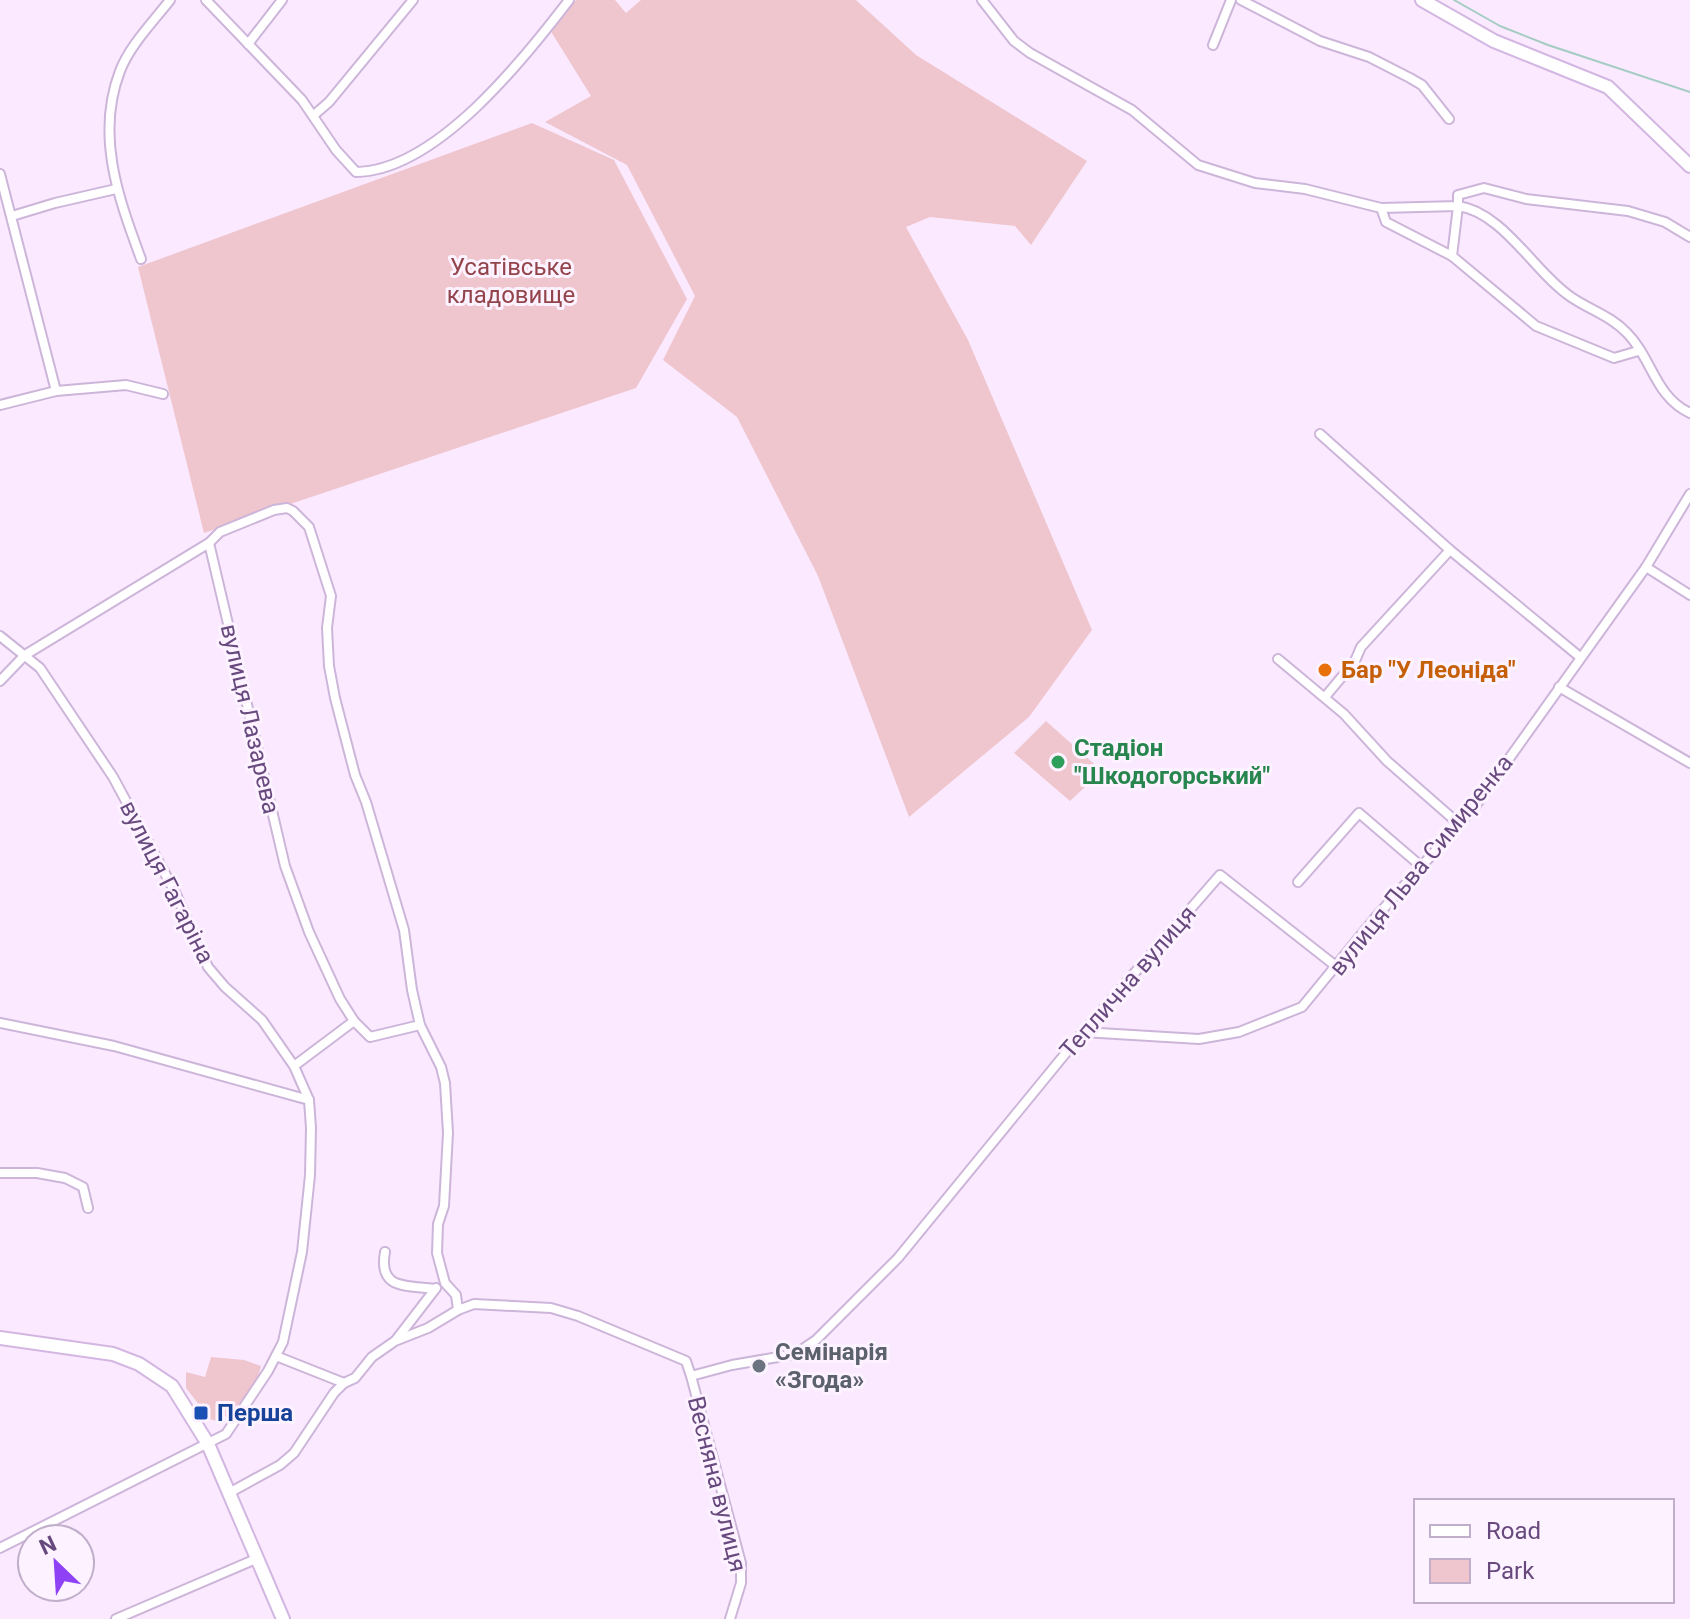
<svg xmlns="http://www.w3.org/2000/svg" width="1690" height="1619" viewBox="0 0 1690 1619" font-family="Roboto,sans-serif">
<rect width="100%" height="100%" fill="#fbeaff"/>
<!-- green -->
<g fill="#efc5ce">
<path d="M 576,0 L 615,0 L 626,13 L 641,0 L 856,0 L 916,55 L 1087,161 L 1031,245 L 1015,226 L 930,217 L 906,227 L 968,340 L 1092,630 L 1029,717 L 909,817 L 818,576 L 737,417 L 663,360 L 695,296 L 627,165 L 545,122 L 591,96 L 550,30 Z"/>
<path d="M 532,123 L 614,160 L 687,299 L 636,388 L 204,533 L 138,267 Z"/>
<path d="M 1046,721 L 1102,771 L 1070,801 L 1014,753 Z"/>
<path d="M 211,1357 L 244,1360 L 261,1366 C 256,1389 237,1407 219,1422 L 210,1419 L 186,1388 L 186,1372 L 205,1377 Z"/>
</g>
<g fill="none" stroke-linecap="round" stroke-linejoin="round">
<!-- street casing -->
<g stroke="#cdb5da" stroke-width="12">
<g id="street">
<path d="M 206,0 L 302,100 L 336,150 L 356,172 C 436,171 524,59 569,0"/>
<path d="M 982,0 L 1014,41 L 1030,53 L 1132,110 L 1198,165 L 1255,183 L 1305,189 L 1381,208 L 1386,222 L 1452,256 L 1536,326 L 1614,358 L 1638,351"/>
<path d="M 1241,0 L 1320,41 L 1369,57 L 1410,78 L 1422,85 L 1449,119"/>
<path d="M 248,44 L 282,0"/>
<path d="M 1213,45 L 1231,0"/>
<path d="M 314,115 L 329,102 L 413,0"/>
<path d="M 0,174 L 56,391"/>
<path d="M 1381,208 L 1458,206 L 1458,195 L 1484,188 L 1526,199 L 1628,211 L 1665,222 L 1690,237"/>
<path d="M 12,216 L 55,203 L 116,189"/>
<path d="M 1452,256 L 1458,206 C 1503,212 1535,273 1571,297 C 1590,310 1611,316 1627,333 C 1652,358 1655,397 1690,413"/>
<path d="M 141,259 C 119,199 95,136 120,71 C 130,45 153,22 170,0"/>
<path d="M 0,405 L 56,391 L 126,385 L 163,394"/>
<path d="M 1320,434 L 1450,550 L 1580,657"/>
<path d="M 209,543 L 220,532 L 274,510 L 287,508 L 293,511 L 309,527 L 331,596 L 327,628 L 329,666 L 335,698 L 355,775 L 366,802 L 404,930 L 412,990 L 420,1025 L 441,1067 L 445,1083 L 448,1133 L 444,1206 L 438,1224 L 437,1253 L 445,1283 L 456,1295 L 458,1310 L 428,1328 L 395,1341 L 372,1357 L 355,1378 L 344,1383 L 334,1393 L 294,1453 L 280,1465 L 229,1493"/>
<path d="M 1646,567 L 1690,595"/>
<path d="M 0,636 L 40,668 L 113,777 L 175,892 L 208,967 L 225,987 L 262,1020 L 294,1066 L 309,1100 L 311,1128 L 310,1175 L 302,1252 L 283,1342 L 268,1371 L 226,1434 L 0,1548"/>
<path d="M 1278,659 L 1344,714 L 1387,761 L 1459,824"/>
<path d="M 0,681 L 25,655 L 209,543 L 285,866 L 309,932 L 340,999 L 354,1021 L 370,1037 L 420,1025"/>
<path d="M 1559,687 L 1690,763"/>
<path d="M 1325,697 L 1355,661 L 1361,647 L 1450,550"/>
<path d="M 1298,882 L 1359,813 L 1422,867"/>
<path d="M 0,1023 L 114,1046 L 309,1100"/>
<path d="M 1083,1032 L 1199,1039 L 1239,1032 L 1302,1007 L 1375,918 L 1473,809 L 1646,567 L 1690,494"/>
<path d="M 294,1066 L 354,1021"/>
<path d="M 0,1173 L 37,1173 L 65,1178 L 83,1187 L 88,1208"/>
<path d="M 385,1252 C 378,1290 406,1285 435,1289"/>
<path d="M 458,1310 L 474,1304 L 551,1308 L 578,1316 L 686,1361 L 691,1376"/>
<path d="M 396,1340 L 436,1288"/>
<path d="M 276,1356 L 344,1383"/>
<path d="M 116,1619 L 256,1559"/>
<path d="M 730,1619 L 741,1583 L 741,1563 L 691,1376 L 732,1365 L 784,1356 L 797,1353 L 816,1340 L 898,1258 L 1083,1032 L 1220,875 L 1337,967"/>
</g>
</g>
<!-- secondary casing -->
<g stroke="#d3b6e2" stroke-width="16">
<g id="secondary">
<path d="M 1422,0 L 1494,41 L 1608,87 L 1690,166"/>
<path d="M 0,1338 L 113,1354 L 139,1364 L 172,1386 L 208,1444 L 283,1619"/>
</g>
</g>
<!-- street -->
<use href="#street" stroke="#fff" stroke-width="8"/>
<!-- secondary -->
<use href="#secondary" stroke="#fff" stroke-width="12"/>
<!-- tram -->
<path stroke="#a4ccc2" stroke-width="2" d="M 1454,0 L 1500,26 L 1548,45 L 1690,92"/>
</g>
<!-- markers -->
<circle fill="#e8710a" stroke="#fdf2ff" stroke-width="3" cx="1325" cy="670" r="8"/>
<circle fill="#2e9e5b" stroke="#fdf2ff" stroke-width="3" cx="1058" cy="762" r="8"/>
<circle fill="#6b7280" stroke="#fdf2ff" stroke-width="3" cx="759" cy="1366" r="8"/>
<rect fill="#1a4fb4" stroke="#fdf2ff" stroke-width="3" x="193" y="1405" width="16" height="16" rx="4"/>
<g text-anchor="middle" stroke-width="6" stroke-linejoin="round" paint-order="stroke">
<!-- park labels -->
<g font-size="24" fill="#92444a" stroke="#fdf2ff">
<text x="511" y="275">Усатівське<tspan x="511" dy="28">кладовище</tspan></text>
</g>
<!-- food labels -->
<g font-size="24" font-weight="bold" fill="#c56008" stroke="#fdf2ff" text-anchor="start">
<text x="1341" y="678">Бар "У Леоніда"</text>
</g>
<!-- street labels -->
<g font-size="24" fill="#67497e" stroke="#fdf2ff">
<text transform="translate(250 719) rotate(77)" y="8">вулиця Лазарева</text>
<text transform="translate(1421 865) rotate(-51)" y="8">вулиця Льва Симиренка</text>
<text transform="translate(167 882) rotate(63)" y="8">вулиця Гагаріна</text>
<text transform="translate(1128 982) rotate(-49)" y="8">Теплична вулиця</text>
<text transform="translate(717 1484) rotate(76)" y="8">Весняна вулиця</text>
</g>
<!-- leisure labels -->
<g font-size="24" font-weight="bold" fill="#27864d" stroke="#fdf2ff" text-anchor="start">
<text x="1074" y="756">Стадіон<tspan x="1074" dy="28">"Шкодогорський"</tspan></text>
</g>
<!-- worship labels -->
<g font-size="24" font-weight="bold" fill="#5b616d" stroke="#fdf2ff" text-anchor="start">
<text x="775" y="1360">Семінарія<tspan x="775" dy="28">«Згода»</tspan></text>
</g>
<!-- transit labels -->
<g font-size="24" font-weight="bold" fill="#164399" stroke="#fdf2ff" text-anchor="start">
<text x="217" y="1421">Перша</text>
</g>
</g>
<!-- legend -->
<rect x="1414" y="1499" width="260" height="104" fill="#fdf2ff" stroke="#c1aecb" stroke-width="2"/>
<rect x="1430" y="1525" width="40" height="12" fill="#ffffff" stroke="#c1aecb" stroke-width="2"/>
<text x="1486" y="1539" font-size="24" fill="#67497e">Road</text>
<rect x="1430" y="1559" width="40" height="24" fill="#efc5ce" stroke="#c1aecb" stroke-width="2"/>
<text x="1486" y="1579" font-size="24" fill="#67497e">Park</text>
<!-- north arrow -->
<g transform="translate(56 1563) rotate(335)"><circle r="38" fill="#fdf2ff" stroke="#c1aecb" stroke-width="2"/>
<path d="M0-6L14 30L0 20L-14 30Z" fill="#8f42f5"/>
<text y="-12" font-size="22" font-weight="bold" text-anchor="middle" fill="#67497e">N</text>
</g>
</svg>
